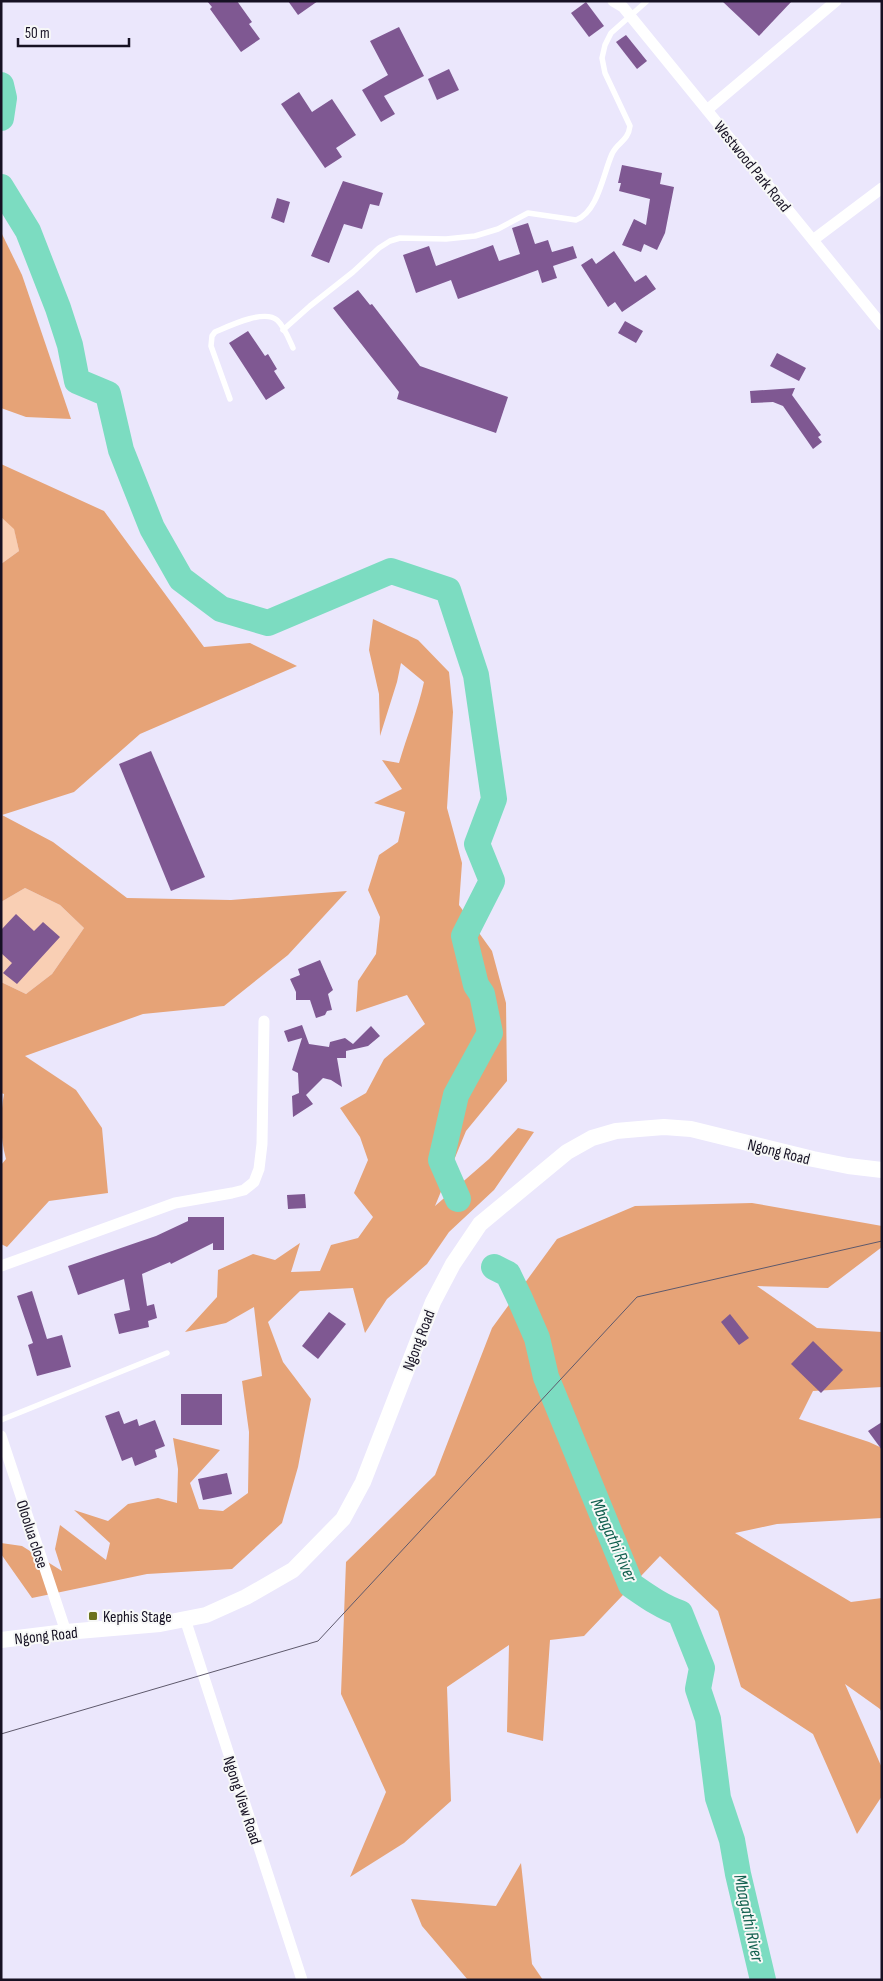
<svg xmlns="http://www.w3.org/2000/svg" width="883" height="1981" viewBox="0 0 883 1981" font-family="'Sofia Sans Condensed',sans-serif">
<rect width="100%" height="100%" fill="#ebe7fc"/>
<!-- green -->
<g fill="#f9cfb4">
<path d="M 1,517 L 14,528 L 19,551 L 1,564 Z"/>
<path d="M 25,888 L 60,905 L 84,928 L 52,974 L 26,994 L 1,982 L 1,902 Z"/>
</g>
<!-- forest -->
<g fill="#e6a377">
<path d="M 1,232 L 22,275 L 71,419 L 26,417 L 1,408 Z"/>
<path d="M 1,464 L 104,511 L 204,647 L 250,643 L 297,666 L 140,734 L 74,792 L 2,815 L 53,842 L 127,898 L 231,900 L 347,891 L 288,955 L 224,1006 L 143,1014 L 25,1056 L 76,1090 L 102,1128 L 108,1193 L 49,1201 L 7,1247 L 1,1244 L 1,1165 L 6,1159 C 0,1137 0,1116 4,1094 L 1,1093 L 1,982 L 26,994 L 52,974 L 84,928 L 60,905 L 25,888 L 1,902 L 1,564 L 19,551 L 14,529 L 1,517 Z"/>
<path d="M 373,619 L 418,640 L 449,672 L 453,712 L 447,808 L 462,863 L 459,905 L 492,951 L 506,1003 L 507,1081 L 466,1131 L 435,1206 L 489,1159 L 518,1128 L 534,1132 L 494,1190 L 449,1232 L 427,1264 L 387,1299 L 365,1333 L 353,1288 L 300,1291 L 268,1322 L 283,1362 L 311,1399 L 298,1467 L 282,1523 L 232,1569 L 147,1574 L 32,1598 L 1,1554 L 1,1543 L 22,1546 L 62,1571 L 55,1549 L 60,1525 L 106,1560 L 110,1543 L 74,1510 L 108,1521 L 128,1504 L 158,1498 L 177,1503 L 178,1469 L 173,1438 L 220,1450 L 190,1483 L 199,1509 L 223,1511 L 248,1493 L 249,1432 L 242,1381 L 262,1376 L 254,1307 L 226,1323 L 185,1332 L 217,1297 L 218,1270 L 253,1254 L 275,1260 L 300,1243 L 291,1272 L 320,1271 L 331,1245 L 358,1238 L 373,1217 L 354,1193 L 368,1160 L 360,1137 L 340,1108 L 366,1093 L 384,1059 L 425,1024 L 407,995 L 356,1012 L 358,981 L 376,954 L 380,917 L 368,890 L 379,855 L 398,842 L 405,812 L 374,803 L 402,789 L 382,760 L 399,763 C 407,735 418,710 424,682 L 401,663 L 397,682 L 380,736 L 379,694 L 369,650 Z"/>
<path d="M 752,1203 L 882,1226 L 882,1247 L 828,1288 L 757,1286 L 817,1328 L 882,1332 L 882,1387 L 813,1391 L 799,1419 L 869,1442 L 882,1448 L 882,1518 L 777,1524 L 735,1533 L 851,1602 L 882,1598 L 882,1713 L 880,1709 L 845,1684 L 882,1768 L 882,1796 L 857,1834 L 813,1734 L 741,1687 L 718,1611 L 660,1556 L 584,1636 L 550,1640 L 543,1741 L 507,1732 L 509,1645 L 447,1687 L 451,1801 L 404,1843 L 350,1877 L 386,1792 L 341,1694 L 346,1562 L 435,1475 L 492,1328 L 557,1239 L 635,1206 Z"/>
<path d="M 521,1863 L 532,1964 L 543,1980 L 468,1980 L 422,1926 L 411,1899 L 496,1906 Z"/>
</g>
<g fill="none" stroke-linecap="round" stroke-linejoin="round">
<!-- river -->
<g stroke="#7cdcc1" stroke-width="26">
<path d="M 1,85 L 4,98 L 1,118"/>
<path d="M 1,187 L 28,231 L 58,308 L 70,345 L 77,381 L 108,394 L 121,450 L 152,528 L 181,579 L 221,609 L 268,623 L 391,571 L 448,590 L 476,675 L 494,799 L 477,844 L 492,881 L 464,936 L 476,985 L 482,994 L 490,1033 L 456,1095 L 441,1160 L 458,1199"/>
<path d="M 494,1267 L 508,1274 L 520,1299 L 537,1338 L 546,1377 L 631,1585 C 647,1596 662,1607 680,1613 L 702,1668 L 698,1689 L 708,1719 L 718,1798 L 732,1840 L 738,1874 L 763,1980"/>
</g>
</g>
<!-- building -->
<g fill="#7f5892">
<path d="M 207,1 L 237,1 L 252,22 L 249,24 L 260,39 L 241,52 L 210,9 L 212,7 Z"/>
<path d="M 288,1 L 318,1 L 298,15 Z"/>
<path d="M 722,1 L 792,1 L 759,36 Z"/>
<path d="M 586,2 L 604,26 L 589,37 L 571,13 Z"/>
<path d="M 399,27 L 424,76 L 384,96 L 395,114 L 381,122 L 362,90 L 388,75 L 370,41 Z"/>
<path d="M 626,35 L 647,61 L 637,69 L 616,42 Z"/>
<path d="M 449,69 L 459,90 L 437,100 L 428,79 Z"/>
<path d="M 299,92 L 312,112 L 332,99 L 356,135 L 336,148 L 342,157 L 325,168 L 281,104 Z"/>
<path d="M 622,165 L 662,173 L 660,184 L 674,187 L 665,233 L 657,250 L 644,244 L 641,252 L 622,245 L 634,219 L 646,225 L 650,199 L 619,191 L 621,183 L 618,183 Z"/>
<path d="M 343,181 L 383,193 L 379,206 L 370,204 L 362,229 L 344,224 L 329,263 L 311,256 Z"/>
<path d="M 277,198 L 290,202 L 284,223 L 271,218 Z"/>
<path d="M 528,223 L 535,244 L 548,240 L 552,252 L 573,246 L 577,258 L 553,266 L 557,278 L 542,283 L 538,270 L 458,299 L 451,280 L 416,293 L 403,255 L 429,246 L 436,266 L 493,245 L 499,261 L 520,254 L 512,228 Z"/>
<path d="M 614,251 L 635,282 L 646,275 L 656,289 L 622,312 L 615,302 L 608,307 L 581,265 L 592,258 L 596,264 Z"/>
<path d="M 358,290 L 370,305 L 372,304 L 420,366 L 508,397 L 496,433 L 397,399 L 399,392 L 333,308 Z"/>
<path d="M 625,321 L 643,331 L 636,343 L 618,333 Z"/>
<path d="M 248,331 L 265,356 L 268,354 L 277,369 L 274,371 L 285,388 L 266,400 L 229,343 Z"/>
<path d="M 777,353 L 806,368 L 799,381 L 770,366 Z"/>
<path d="M 795,388 L 792,395 L 821,435 L 818,437 L 822,442 L 813,449 L 783,406 L 773,402 L 751,403 L 750,391 Z"/>
<path d="M 151,751 L 205,877 L 171,891 L 119,764 Z"/>
<path d="M 16,914 L 34,931 L 43,922 L 60,937 L 17,984 L 3,973 L 12,963 L 1,953 L 1,930 Z"/>
<path d="M 320,960 L 333,990 L 328,994 L 332,1010 L 327,1011 L 325,1015 L 316,1018 L 310,1000 L 296,1000 L 296,992 L 290,979 L 300,975 L 298,969 Z"/>
<path d="M 302,1025 L 309,1044 L 329,1047 L 330,1042 L 345,1038 L 353,1044 L 371,1026 L 380,1036 L 368,1046 L 346,1051 L 346,1058 L 337,1058 L 342,1087 L 331,1080 L 323,1078 L 306,1095 L 313,1104 L 293,1117 L 292,1096 L 299,1093 L 298,1073 L 292,1070 L 302,1038 L 288,1042 L 284,1031 Z"/>
<path d="M 305,1194 L 306,1208 L 288,1209 L 287,1195 Z"/>
<path d="M 188,1217 L 224,1217 L 224,1250 L 213,1250 L 213,1243 L 171,1264 L 170,1262 L 142,1274 L 147,1306 L 154,1304 L 157,1318 L 148,1321 L 149,1327 L 119,1334 L 114,1314 L 130,1310 L 124,1279 L 78,1295 L 68,1266 L 156,1236 L 188,1221 Z"/>
<path d="M 32,1291 L 47,1339 L 62,1335 L 71,1367 L 37,1376 L 28,1345 L 33,1343 L 17,1296 Z"/>
<path d="M 329,1312 L 346,1324 L 318,1359 L 302,1346 Z"/>
<path d="M 730,1314 L 749,1338 L 739,1345 L 721,1322 Z"/>
<path d="M 813,1341 L 843,1370 L 821,1393 L 791,1364 Z"/>
<rect x="181" y="1394" width="41" height="31"/>
<path d="M 119,1411 L 124,1424 L 137,1419 L 139,1426 L 155,1420 L 165,1446 L 155,1450 L 157,1457 L 135,1466 L 132,1457 L 122,1461 L 105,1416 Z"/>
<path d="M 882,1422 L 882,1450 L 868,1431 Z"/>
<path d="M 227,1473 L 232,1494 L 203,1500 L 198,1479 Z"/>
</g>
<g fill="none" stroke-linecap="round" stroke-linejoin="round">
<!-- service -->
<g stroke="#fff" stroke-width="5.5">
<path d="M 283,330 L 310,306 L 353,272 L 379,248 L 390,241 L 400,238 L 446,239 L 475,236 L 498,229 L 528,213 L 576,220 C 598,212 603,174 612,154 C 617,142 628,142 630,126 L 605,73 L 602,58 L 605,45 L 611,33 L 647,1"/>
<path d="M 230,399 L 211,346 L 212,336 L 215,332 C 229,326 264,309 277,320 C 284,326 289,339 293,348"/>
<path d="M 1,1420 L 167,1353"/>
</g>
<!-- minor -->
<g stroke="#fff" stroke-width="11">
<path d="M 613,1 L 623,7 L 882,325"/>
<path d="M 707,110 L 836,1"/>
<path d="M 813,240 L 882,188"/>
<path d="M 1,1266 L 175,1203 L 232,1193 L 244,1190 L 254,1182 L 259,1169 L 262,1144 L 264,1021"/>
<path d="M 1,1436 L 66,1632"/>
<path d="M 185,1619 L 302,1980"/>
</g>
<!-- secondary -->
<path stroke="#fff" stroke-width="16" d="M 1,1640 L 66,1632 L 160,1624 L 206,1615 L 246,1597 L 293,1570 L 343,1519 L 363,1482 L 433,1302 L 453,1264 L 480,1224 L 567,1152 L 592,1138 L 616,1131 L 639,1129 L 664,1127 L 691,1129 L 813,1159 L 848,1166 L 882,1170"/>
<!-- tram -->
<path stroke="#5e596c" stroke-width="1" d="M 1,1734 L 318,1641 L 637,1297 L 882,1241"/>
</g>
<!-- markers -->
<rect fill="#6c731b" stroke="#f7f8f7" stroke-width="2" x="88" y="1611" width="10" height="10" rx="2.5"/>
<g text-anchor="middle" stroke-width="4" stroke-linejoin="round" paint-order="stroke">
<!-- street labels -->
<g font-size="16" fill="#161123" stroke="#f7f8f7">
<text transform="translate(753 166) rotate(51)" y="6">Westwood Park Road</text>
<text transform="translate(779 1151) rotate(14)" y="6">Ngong Road</text>
<text transform="translate(418 1340) rotate(-69)" y="6">Ngong Road</text>
<text transform="translate(33 1534) rotate(72)" y="6">Oloolua close</text>
<text transform="translate(46 1635) rotate(-6)" y="6">Ngong Road</text>
<text transform="translate(243 1800) rotate(72)" y="6">Ngong View Road</text>
</g>
<!-- poi labels -->
<g font-size="16" fill="#161123" stroke="#f7f8f7" text-anchor="start">
<text x="103" y="1622">Kephis Stage</text>
</g>
<!-- water labels -->
<g font-size="18" font-style="italic" fill="#12604f" stroke="#f7f8f7">
<text transform="translate(614 1540) rotate(66)" y="6">Mbagathi River</text>
<text transform="translate(749 1918) rotate(78)" y="6">Mbagathi River</text>
</g>
</g>
<!-- border -->
<rect width="883" height="1981" fill="none" stroke="#161123" stroke-width="5"/>
<!-- scale -->
<path d="M18 38v8h111v-8" fill="none" stroke="#161123" stroke-width="2.5"/>
<text x="25" y="38" font-size="15" fill="#161123" stroke="#f7f8f7" stroke-width="4" paint-order="stroke">50 m</text>
</svg>
